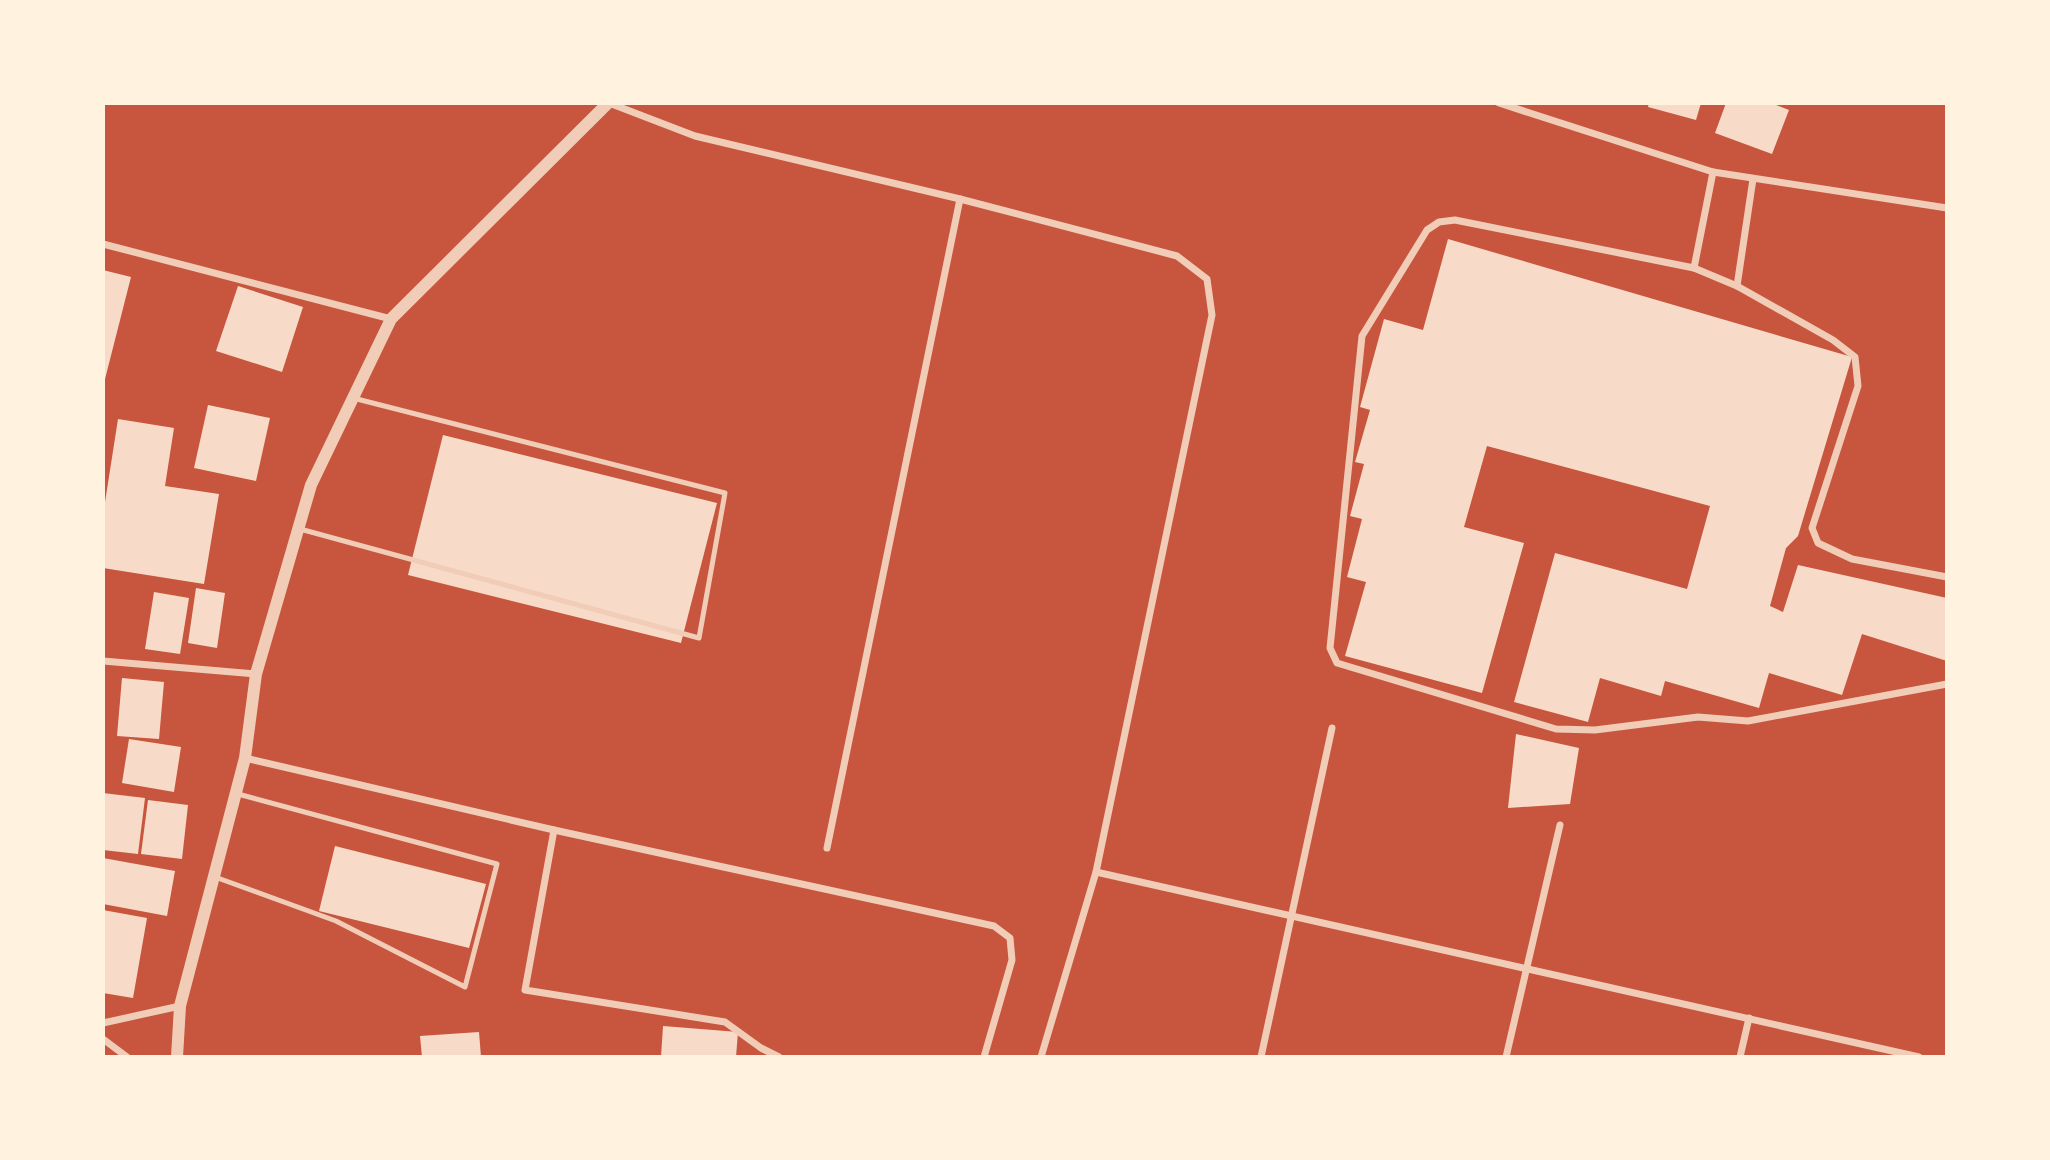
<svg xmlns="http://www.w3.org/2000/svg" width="2050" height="1160" viewBox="0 0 2050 1160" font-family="Montserrat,sans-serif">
<rect width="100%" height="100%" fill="#c8553d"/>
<!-- building -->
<g fill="#f7dbc8">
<path d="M 1649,103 L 1701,103 L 1696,120 L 1648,107 Z"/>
<path d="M 1726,103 L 1771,103 L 1789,110 L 1772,154 L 1715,133 Z"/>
<path d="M 1448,239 L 1852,357 L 1798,536 L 1786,548 L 1770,606 L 1783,612 L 1798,565 L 1947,598 L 1947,661 L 1862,634 L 1842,695 L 1769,673 L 1759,708 L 1665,681 L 1661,696 L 1600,678 L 1588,722 L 1514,702 L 1555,553 L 1687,589 L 1710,506 L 1487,446 L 1464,527 L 1524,543 L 1482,693 L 1345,656 L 1366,582 L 1347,577 L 1362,519 L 1350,516 L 1364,464 L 1355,462 L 1370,410 L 1360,407 L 1384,319 L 1423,330 Z"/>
<path d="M 103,270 L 131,277 L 104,383 L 103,382 Z"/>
<path d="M 238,286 L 303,307 L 282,372 L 216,351 Z"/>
<path d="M 208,405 L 270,418 L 256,481 L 194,468 Z"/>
<path d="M 118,419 L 174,428 L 165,486 L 219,494 L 204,584 L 103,568 L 103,515 Z"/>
<path d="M 443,435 L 717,503 L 681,643 L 408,575 Z"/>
<path d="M 196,588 L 225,593 L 217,648 L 188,643 Z"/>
<path d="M 154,592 L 189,598 L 180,654 L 145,649 Z"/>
<path d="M 122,678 L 164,682 L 159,739 L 117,736 Z"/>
<path d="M 1516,734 L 1579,748 L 1570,804 L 1508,808 Z"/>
<path d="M 129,739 L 181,747 L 174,792 L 122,783 Z"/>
<path d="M 103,793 L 145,798 L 138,854 L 103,850 Z"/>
<path d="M 148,800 L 188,805 L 182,859 L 141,854 Z"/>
<path d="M 335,846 L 486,884 L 469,948 L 319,911 Z"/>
<path d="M 103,858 L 175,871 L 167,916 L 103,904 Z"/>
<path d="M 103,910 L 147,918 L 133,998 L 103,993 Z"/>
<path d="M 663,1026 L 738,1032 L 736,1057 L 661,1057 Z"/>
<path d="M 479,1032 L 481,1057 L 422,1057 L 420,1036 Z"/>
</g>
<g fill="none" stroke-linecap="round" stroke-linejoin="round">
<!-- service -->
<g stroke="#f1ccb7" stroke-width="5">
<path d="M 300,529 L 699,638 L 725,493 L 353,398"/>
<path d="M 215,877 L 336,921 L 465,987 L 497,864 L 238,794"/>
</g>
<!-- minor -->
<g stroke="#f1ccb7" stroke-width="7">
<path d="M 609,103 L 695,136 L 960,199 L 1177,256 L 1207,279 L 1212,315 L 1096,872 L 1041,1057"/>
<path d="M 1499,103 L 1713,172 L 1947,208"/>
<path d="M 1713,172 L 1694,268 L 1455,220 L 1439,222 L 1427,230 L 1362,336 L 1330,648 L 1337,663 L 1556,729 L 1595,730 L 1698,717 L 1748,721 L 1947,684"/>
<path d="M 1753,179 L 1737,286 L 1833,340 L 1855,357 L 1858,386 L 1812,528 L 1818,543 L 1852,559 L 1947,577"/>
<path d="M 103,244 L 391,319"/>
<path d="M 1694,268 L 1737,286"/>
<path d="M 103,661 L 256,674"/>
<path d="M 245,758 L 554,830 L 994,926 L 1010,938 L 1012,960 L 984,1057"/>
<path d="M 554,830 L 525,990 L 725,1022 L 761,1048 L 779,1057"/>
<path d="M 827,848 L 960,199"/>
<path d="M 1096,872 L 1919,1057"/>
<path d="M 103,1023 L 180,1006"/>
<path d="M 103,1039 L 127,1057"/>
<path d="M 1261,1057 L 1332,728"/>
<path d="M 1506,1057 L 1560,825"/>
<path d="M 1740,1057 L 1749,1018"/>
</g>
<!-- tertiary -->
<path stroke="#f1ccb7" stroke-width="12" d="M 177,1057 L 180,1006 L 245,758 L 256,674 L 311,485 L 391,319 L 608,103"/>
</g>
<!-- border -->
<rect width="2050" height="1160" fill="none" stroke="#fff3e0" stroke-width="210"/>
</svg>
